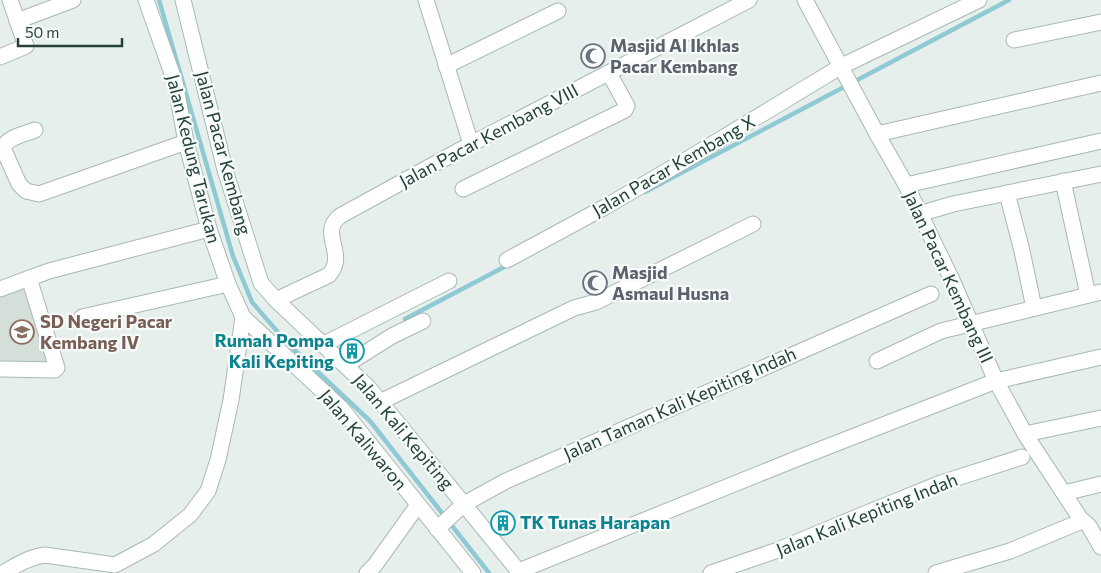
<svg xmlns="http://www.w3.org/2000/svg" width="1101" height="573" viewBox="0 0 1101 573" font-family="Commissioner,sans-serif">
<rect width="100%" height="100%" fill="#e6efeb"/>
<!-- built -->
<path fill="#d4dfda" d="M 28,281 L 58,374 L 0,374 L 0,291 Z"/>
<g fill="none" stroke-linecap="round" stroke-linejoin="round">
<!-- stream -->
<g stroke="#8ec9d4" stroke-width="4.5">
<path d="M 159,0 L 233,256 L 252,302 L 288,344 L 370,421 L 489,573"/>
<path d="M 645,192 L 1009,0"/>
<path d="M 405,319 L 508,265"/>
</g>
<!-- minor casing -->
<g stroke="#a8b8b2" stroke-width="17">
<g id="minor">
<path d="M 426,0 L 471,144"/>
<path d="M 805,0 L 877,134 L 906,185 L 952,280 L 996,381 L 1025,434 L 1080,518 L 1089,526 L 1101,547"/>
<path d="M 17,21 L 73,0"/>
<path d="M 1014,40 L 1101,22"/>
<path d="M 0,57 L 26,46 L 10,0"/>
<path d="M 446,66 L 558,11"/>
<path d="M 35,130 C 25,134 7,137 3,148 L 19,184 L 26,191 L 39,194 L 186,142"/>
<path d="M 877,134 L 1101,83"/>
<path d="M 1063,181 L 1088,295"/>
<path d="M 906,185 L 1101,141"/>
<path d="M 463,189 L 625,110 L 627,106 L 609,73"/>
<path d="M 1007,193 L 1022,251 L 1034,308"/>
<path d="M 919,214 L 953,204 L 1101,174"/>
<path d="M 507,260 L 605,207 L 696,154 L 840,67 L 979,0"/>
<path d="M 0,289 L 49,271 L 209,229"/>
<path d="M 276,300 L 329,275 C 348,254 318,233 340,216 L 471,144 L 749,0"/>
<path d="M 82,317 L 228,284"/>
<path d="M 324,344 L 449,281"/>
<path d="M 877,361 L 941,331 L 1101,292"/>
<path d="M 346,365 L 392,336 L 423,321"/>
<path d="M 1,369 L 55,370 L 57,368 L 29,278"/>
<path d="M 380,402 L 574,308 L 596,302 L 753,224"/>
<path d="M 1025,434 L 1101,418"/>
<path d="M 1064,493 L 1101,484"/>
<path d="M 437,529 L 464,504 L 506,481 L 931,294"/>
<path d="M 519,571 L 796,459 L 996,381 L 1101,357"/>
<path d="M 3,573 C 17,565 29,557 45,555 L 115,565 L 154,544 L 190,515 L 208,491 L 218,460 L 231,400 L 243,317"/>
<path d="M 367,573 L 375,565 L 418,505"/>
<path d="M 711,573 L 778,550 L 862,515 L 941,483 L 1022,457"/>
<path d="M 936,573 L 1010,551 L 1082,521"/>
</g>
</g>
<!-- secondary casing -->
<g stroke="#a4bbb3" stroke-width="17">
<g id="secondary">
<path d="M 146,0 L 175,82 L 186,142 L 209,229 L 228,284 L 243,317 L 341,408 L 473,573"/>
<path d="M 183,0 L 225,170 L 261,283 L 276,300 L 369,388 L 520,573"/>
</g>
</g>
<!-- minor -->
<use href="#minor" stroke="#fff" stroke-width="15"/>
<!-- secondary -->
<use href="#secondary" stroke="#fff" stroke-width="15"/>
</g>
<!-- icons -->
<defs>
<g id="mosque-ring" transform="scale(1.25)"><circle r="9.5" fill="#f7fbf9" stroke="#6b7280" stroke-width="1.5"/><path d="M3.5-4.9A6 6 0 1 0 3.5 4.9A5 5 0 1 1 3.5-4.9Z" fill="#6b7280"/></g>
<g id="school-ring" transform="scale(1.25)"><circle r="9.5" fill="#f7fbf9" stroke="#8d6e63" stroke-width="1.5"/><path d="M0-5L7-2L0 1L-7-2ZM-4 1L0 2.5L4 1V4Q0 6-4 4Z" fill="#8d6e63"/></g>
<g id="building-ring" transform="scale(1.25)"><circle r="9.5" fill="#f7fbf9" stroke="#0f9aa8" stroke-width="1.5"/><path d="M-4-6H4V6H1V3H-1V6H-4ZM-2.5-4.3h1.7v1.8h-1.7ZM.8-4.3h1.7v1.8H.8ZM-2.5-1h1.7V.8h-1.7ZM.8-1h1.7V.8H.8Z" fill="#0f9aa8"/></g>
</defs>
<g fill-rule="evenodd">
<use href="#mosque-ring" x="593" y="56"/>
<use href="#mosque-ring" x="595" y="283"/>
<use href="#school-ring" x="22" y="332"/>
<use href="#building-ring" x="352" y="351"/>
<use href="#building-ring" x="503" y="523"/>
</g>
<g text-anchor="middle" stroke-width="4.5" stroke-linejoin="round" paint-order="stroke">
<!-- worship labels -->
<g font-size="18" font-weight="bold" fill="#5b616d" stroke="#f7fbf9" text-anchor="start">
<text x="610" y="52">Masjid Al Ikhlas<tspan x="610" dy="21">Pacar Kembang</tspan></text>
<text x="612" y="279">Masjid<tspan x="612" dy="21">Asmaul Husna</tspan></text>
</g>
<!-- street labels -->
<g font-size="18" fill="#24423a" stroke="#f7fbf9">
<text transform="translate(489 136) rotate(-28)" y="6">Jalan Pacar Kembang VIII</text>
<text transform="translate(223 153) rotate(75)" y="6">Jalan Pacar Kembang</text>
<text transform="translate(193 159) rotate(76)" y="6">Jalan Kedung Tarukan</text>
<text transform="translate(674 166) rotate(-30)" y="6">Jalan Pacar Kembang X</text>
<text transform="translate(948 277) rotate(65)" y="6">Jalan Pacar Kembang III</text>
<text transform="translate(680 404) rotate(-24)" y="6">Jalan Taman Kali Kepiting Indah</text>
<text transform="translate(403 432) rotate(50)" y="6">Jalan Kali Kepiting</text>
<text transform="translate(363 440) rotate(50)" y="6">Jalan Kaliwaron</text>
<text transform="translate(867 515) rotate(-22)" y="6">Jalan Kali Kepiting Indah</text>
</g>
<!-- education labels -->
<g font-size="18" font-weight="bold" fill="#785e54" stroke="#f7fbf9" text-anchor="start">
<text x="40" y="328">SD Negeri Pacar<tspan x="40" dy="21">Kembang IV</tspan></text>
</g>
<!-- culture labels -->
<g font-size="18" font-weight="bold" fill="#0d838f" stroke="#f7fbf9" text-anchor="end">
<text x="334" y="347">Rumah Pompa<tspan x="334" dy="21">Kali Kepiting</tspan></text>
<text x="520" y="529" text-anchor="start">TK Tunas Harapan</text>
</g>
</g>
<!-- scale -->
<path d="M18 38v8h104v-8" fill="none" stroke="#24423a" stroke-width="2.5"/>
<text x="25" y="38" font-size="15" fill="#24423a" stroke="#f7fbf9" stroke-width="4" paint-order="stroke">50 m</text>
</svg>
